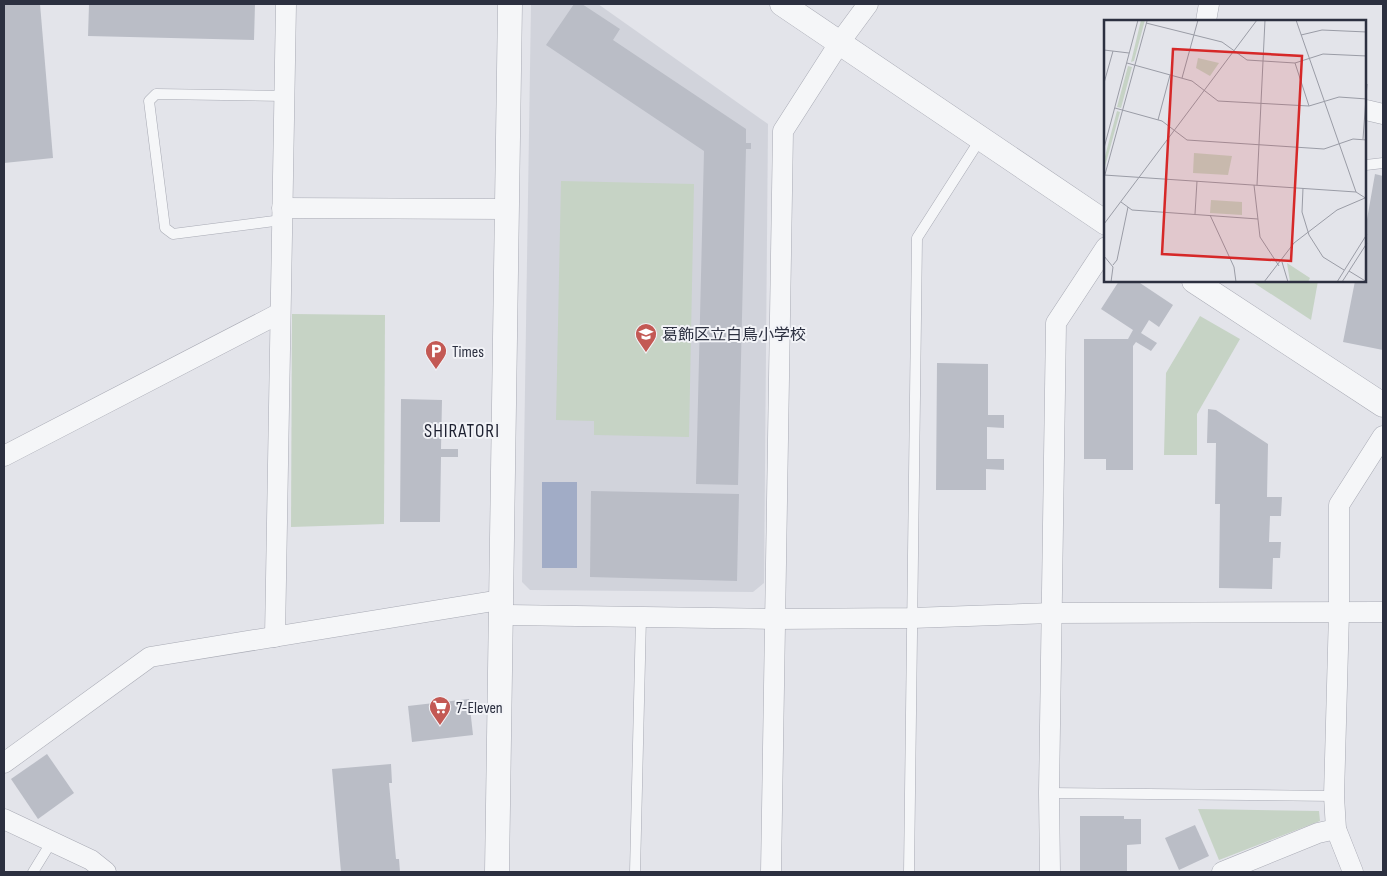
<svg xmlns="http://www.w3.org/2000/svg" width="1387" height="876" viewBox="0 0 1387 876" font-family="'Sofia Sans Condensed','Noto Sans JP',sans-serif">
<rect width="100%" height="100%" fill="#e3e4ea"/>
<!-- built -->
<path fill="#d1d3db" d="M 531,4 L 598,4 L 768,124 L 764,583 L 753,592 L 530,590 L 522,582 Z"/>
<!-- green -->
<g fill="#c6d3c5">
<path d="M 561,181 L 694,184 L 689,437 L 594,435 L 594,421 L 556,420 Z"/>
<path d="M 1251,281 L 1318,281 L 1311,320 Z"/>
<path d="M 292,314 L 385,315 L 384,524 L 291,527 Z"/>
<path d="M 1200,316 L 1240,339 L 1197,414 L 1197,455 L 1164,455 L 1166,373 Z"/>
<path d="M 1198,809 L 1319,811 L 1320,821 L 1219,860 Z"/>
</g>
<!-- water -->
<rect fill="#a1acc6" x="542" y="482" width="35" height="86"/>
<!-- building -->
<g fill="#babdc6">
<path d="M 4,4 L 40,4 L 53,158 L 4,163 Z"/>
<path d="M 89,4 L 255,4 L 254,40 L 88,36 Z"/>
<path d="M 574,4 L 582,4 L 620,29 L 613,40 L 746,129 L 746,143 L 751,143 L 751,149 L 746,149 L 738,485 L 696,484 L 704,151 L 546,45 Z"/>
<path d="M 1375,174 L 1383,176 L 1383,350 L 1343,342 L 1355,281 L 1366,281 L 1366,225 Z"/>
<path d="M 1119,281 L 1137,281 L 1173,305 L 1159,327 L 1149,320 L 1141,333 L 1157,343 L 1151,351 L 1136,342 L 1133,346 L 1133,470 L 1106,470 L 1106,459 L 1084,459 L 1084,339 L 1128,339 L 1133,330 L 1101,309 Z"/>
<path d="M 937,363 L 988,364 L 988,415 L 1004,415 L 1004,428 L 987,427 L 987,459 L 1004,459 L 1004,470 L 986,469 L 986,490 L 936,490 Z"/>
<path d="M 401,399 L 442,400 L 441,449 L 458,449 L 458,457 L 441,457 L 440,522 L 400,522 Z"/>
<path d="M 1208,409 L 1216,410 L 1268,444 L 1267,497 L 1282,497 L 1281,516 L 1270,516 L 1269,542 L 1281,542 L 1280,558 L 1273,558 L 1272,589 L 1219,588 L 1220,504 L 1215,504 L 1216,443 L 1207,443 Z"/>
<path d="M 591,491 L 739,494 L 737,581 L 590,577 Z"/>
<path d="M 469,699 L 473,735 L 412,742 L 408,706 Z"/>
<path d="M 47,754 L 74,793 L 38,819 L 11,779 Z"/>
<path d="M 391,764 L 392,783 L 389,783 L 396,859 L 399,859 L 400,872 L 341,872 L 332,769 Z"/>
<path d="M 1080,816 L 1124,816 L 1124,819 L 1141,819 L 1141,844 L 1127,845 L 1127,872 L 1080,872 Z"/>
<path d="M 1195,825 L 1209,856 L 1179,870 L 1165,838 Z"/>
</g>
<g fill="none" stroke-linecap="round" stroke-linejoin="round">
<!-- service casing -->
<g stroke="#a8aab4" stroke-width="11">
<g id="service">
<path d="M 1366,165 L 1383,163"/>
<path d="M 282,220 L 173,234 L 165,228 L 149,101 L 156,94 L 284,96"/>
<path d="M 1049,793 L 1334,796"/>
<path d="M 33,872 L 52,841"/>
<path d="M 635,872 L 641,617"/>
<path d="M 909,872 L 917,238 L 981,138"/>
</g>
</g>
<!-- minor casing -->
<g stroke="#a8aab4" stroke-width="21">
<g id="minor">
<path d="M 1206,21 L 1209,4"/>
<path d="M 1366,110 L 1383,114"/>
<path d="M 282,208 L 507,209"/>
<path d="M 4,456 L 280,313"/>
<path d="M 500,615 L 775,619 L 912,618 L 1052,613 L 1383,612"/>
<path d="M 275,637 L 286,4"/>
<path d="M 4,763 L 150,657 L 500,600"/>
<path d="M 4,819 L 91,860 L 106,872"/>
<path d="M 771,872 L 783,131 L 840,42 L 868,4"/>
<path d="M 1050,872 L 1049,793 L 1056,323 L 1106,247"/>
<path d="M 1222,872 L 1318,833 L 1336,829"/>
<path d="M 1353,872 L 1336,829 L 1334,796 L 1339,612 L 1339,505 L 1383,436"/>
</g>
</g>
<!-- tertiary casing -->
<g stroke="#a8aab4" stroke-width="25">
<g id="tertiary">
<path d="M 782,4 L 1106,223"/>
<path d="M 1194,281 L 1383,405"/>
<path d="M 497,872 L 510,4"/>
</g>
</g>
<!-- service -->
<use href="#service" stroke="#f5f6f8" stroke-width="10"/>
<!-- minor -->
<use href="#minor" stroke="#f5f6f8" stroke-width="20"/>
<!-- tertiary -->
<use href="#tertiary" stroke="#f5f6f8" stroke-width="24"/>
</g>
<!-- icons -->
<defs>
<g id="school-pin" transform="scale(1.125)"><path d="M0 17L-7.5 6A9.5 9.5 0 1 1 7.5 6Z" fill="#c35954" stroke="#f2f3f7"/><path d="M0-5L7-2L0 1L-7-2ZM-4 1L0 2.5L4 1V4Q0 6-4 4Z" fill="#fff"/></g>
<g id="parking-pin" transform="scale(1.125)"><path d="M0 17L-7.5 6A9.5 9.5 0 1 1 7.5 6Z" fill="#c35954" stroke="#f2f3f7"/><path d="M-3.5-5.5H1a3.5 3.5 0 0 1 0 7H-1V5.5H-3.5ZM-1-3.4V-.6H.8a1.4 1.4 0 0 0 0-2.8Z" fill="#fff"/></g>
<g id="supermarket-pin" transform="scale(1.125)"><path d="M0 17L-7.5 6A9.5 9.5 0 1 1 7.5 6Z" fill="#c35954" stroke="#f2f3f7"/><path d="M-6-5.5h2.5l.6 2H6L4.5 2H-2.5L-4.4-4H-6ZM-1.5 3.2a1.3 1.3 0 1 0 .1 0ZM3 3.2a1.3 1.3 0 1 0 .1 0Z" fill="#fff"/></g>
</defs>
<g fill-rule="evenodd">
<use href="#school-pin" x="646" y="334"/>
<use href="#parking-pin" x="436" y="351"/>
<use href="#supermarket-pin" x="440" y="707"/>
</g>
<g text-anchor="middle" stroke-width="4" stroke-linejoin="round" paint-order="stroke">
<!-- poi labels -->
<g font-size="16" fill="#2c3040" stroke="#f2f3f7" text-anchor="start">
<text x="662" y="340">葛飾区立白鳥小学校</text>
<text x="452" y="357">Times</text>
<text x="456" y="713">7-Eleven</text>
</g>
<!-- quarter labels -->
<g font-size="19" letter-spacing="1" fill="#1e2131" stroke="#f2f3f7">
<text x="462" y="437">SHIRATORI</text>
</g>
</g>
<!-- overview -->
<g transform="translate(1104 20)">
<rect width="262" height="262" fill="#e3e4ea"/>
<path d="M 37,0 L 41,0 L 30,41 L 27,42 ZM 94,38 L 115,43 L 106,56 L 92,48 ZM 24,46 L 28,47 L 17,88 L 13,87 ZM 13,91 L 16,92 L 0,150 L 0,140 ZM 90,133 L 128,136 L 124,155 L 89,153 ZM 107,180 L 138,182 L 138,195 L 106,193 ZM 183,243 L 206,258 L 204,262 L 186,262 Z" fill="#c6d3c5"/>
<path fill="none" stroke="#9a9ca6" stroke-width="1" d="M 192,0 L 252,172M 42,3 L 118,22 L 143,40 L 191,43 L 219,34 L 263,36M 197,15 L 218,10 L 263,12M 0,30 L 25,33M 23,43 L 88,61 L 114,81 L 205,86 L 235,77 L 263,79M 191,43 L 205,86M 78,58 L 94,0M 0,63 L 9,31M 11,88 L 58,101 L 83,120 L 220,129 L 249,119 L 263,120M 54,100 L 66,55M 259,119 L 263,64M 0,128 L 34,0M 0,155 L 252,172 L 263,179M 0,158 L 43,1M 150,165 L 156,217 L 175,246M 153,165 L 161,0M 199,168 L 198,192 L 205,215 L 219,237 L 240,250M 17,182 L 28,190 L 154,199M 91,194 L 93,161M 106,195 L 130,247 L 132,262M 0,204 L 153,0M 0,236 L 9,247 L 7,262M 178,242 L 184,262M 9,245 L 13,240 L 24,187M 245,251 L 263,262M 160,262 L 190,223 L 233,190 L 261,178M 233,262 L 263,214M 238,262 L 263,223"/>
<path fill="#d62828" fill-opacity="0.15" stroke="#d62828" stroke-width="2.5" d="M 69,29 L 198,36 L 187,241 L 58,234 Z"/>
<rect width="262" height="262" fill="none" stroke="#2c3040" stroke-width="2.5"/>
</g>
<!-- border -->
<rect width="1387" height="876" fill="none" stroke="#2c3040" stroke-width="10"/>
</svg>
